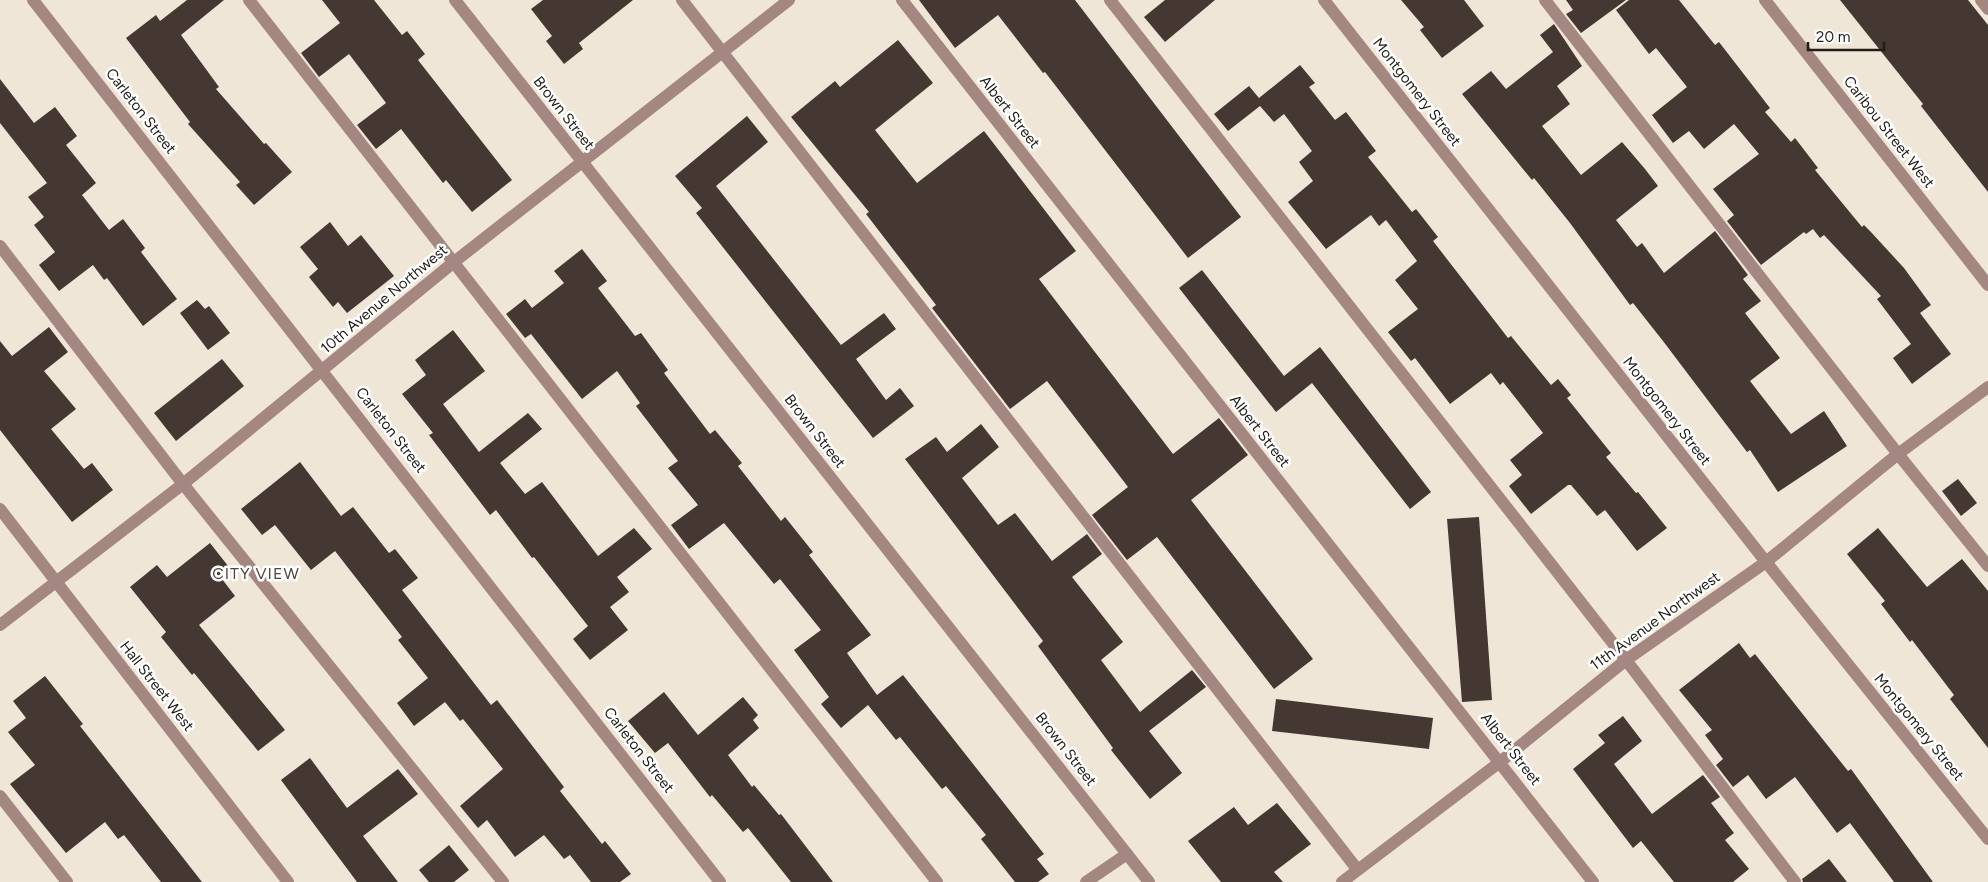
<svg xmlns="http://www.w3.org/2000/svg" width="1988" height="882" viewBox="0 0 1988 882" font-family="Figtree,sans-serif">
<rect width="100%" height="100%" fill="#f0e6d7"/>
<!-- building -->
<g fill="#453732">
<path d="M 187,0 L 224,0 L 181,35 L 219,87 L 216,89 L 264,144 L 266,143 L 292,172 L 254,205 L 236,185 L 240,182 L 188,124 L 190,122 L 126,38 L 156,15 L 160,21 Z"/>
<path d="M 322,0 L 374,0 L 402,35 L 407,31 L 425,54 L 418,60 L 512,180 L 472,212 L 446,180 L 443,183 L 401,129 L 376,149 L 357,125 L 386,103 L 368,79 L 349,54 L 319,77 L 301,53 L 340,23 Z"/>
<path d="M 543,0 L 633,0 L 579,43 L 583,49 L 564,64 L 546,41 L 552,36 L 531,9 Z"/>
<path d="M 919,0 L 1075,0 L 1241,217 L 1188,258 L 1045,72 L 1043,73 L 998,15 L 955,48 Z"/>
<path d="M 1165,0 L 1215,0 L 1165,42 L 1144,17 Z"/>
<path d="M 1401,0 L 1464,0 L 1484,26 L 1442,58 L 1420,30 L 1424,27 Z"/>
<path d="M 1566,0 L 1626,0 L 1581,33 L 1566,14 L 1573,10 Z"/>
<path d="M 1629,0 L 1679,0 L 1715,45 L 1719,42 L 1770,108 L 1765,112 L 1791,142 L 1795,138 L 1818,168 L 1815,170 L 1862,227 L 1864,225 L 1870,231 L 1904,268 L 1931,305 L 1920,313 L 1951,354 L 1912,384 L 1893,358 L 1911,344 L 1877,299 L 1881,296 L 1824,235 L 1820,238 L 1813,229 L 1806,234 L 1804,232 L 1761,265 L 1727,221 L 1734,215 L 1713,189 L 1759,154 L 1734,124 L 1704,149 L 1689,131 L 1673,143 L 1652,115 L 1687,87 L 1656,48 L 1649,54 L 1616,10 Z"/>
<path d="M 1840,0 L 1968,0 L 1988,25 L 1988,192 L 1921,106 L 1923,104 Z"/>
<path d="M 1554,24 L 1582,66 L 1557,86 L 1570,104 L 1542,126 L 1581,175 L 1622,142 L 1645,169 L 1658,186 L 1616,220 L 1637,247 L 1642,243 L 1664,273 L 1715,231 L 1748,275 L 1743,279 L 1761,301 L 1745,313 L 1780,358 L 1750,381 L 1791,434 L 1824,411 L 1847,446 L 1778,492 L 1750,450 L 1747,452 L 1663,341 L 1633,303 L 1630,305 L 1570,223 L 1534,178 L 1532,180 L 1462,94 L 1491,71 L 1506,89 L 1553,52 L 1540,35 Z"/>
<path d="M 898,40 L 933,83 L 875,130 L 917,183 L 984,131 L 1076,251 L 1039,279 L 1173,454 L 1219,418 L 1248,455 L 1191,500 L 1313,659 L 1274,689 L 1157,537 L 1127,560 L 1092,515 L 1128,487 L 1047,381 L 1010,409 L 932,308 L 936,305 L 866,214 L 869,212 L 791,117 L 835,81 L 840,87 Z"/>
<path d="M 1300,65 L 1315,83 L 1309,87 L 1335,120 L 1346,112 L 1376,151 L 1368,157 L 1412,212 L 1416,209 L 1438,237 L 1433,241 L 1508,338 L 1511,336 L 1551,385 L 1558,379 L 1571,395 L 1567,398 L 1611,453 L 1606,457 L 1636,493 L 1638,492 L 1667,528 L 1637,551 L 1605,510 L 1597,516 L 1571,485 L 1568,485 L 1531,514 L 1509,486 L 1522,475 L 1510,460 L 1543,433 L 1503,382 L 1500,385 L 1491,373 L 1450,404 L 1415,358 L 1411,361 L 1388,332 L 1418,309 L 1395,280 L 1417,261 L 1386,220 L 1379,226 L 1371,215 L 1326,249 L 1288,202 L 1313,181 L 1299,162 L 1312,151 L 1284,114 L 1274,122 L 1260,106 L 1228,131 L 1214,114 L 1249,86 L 1259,98 Z"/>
<path d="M 0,79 L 34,123 L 55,107 L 77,136 L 66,145 L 96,183 L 82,195 L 109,230 L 123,219 L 145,248 L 141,252 L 177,299 L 143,326 L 107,278 L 104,280 L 93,265 L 59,291 L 39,265 L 55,252 L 34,225 L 44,217 L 28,197 L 47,183 L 0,123 Z"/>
<path d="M 747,116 L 768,142 L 716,186 L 841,345 L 884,313 L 896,329 L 856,359 L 886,400 L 900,388 L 914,406 L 873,438 L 696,213 L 702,208 L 675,176 Z"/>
<path d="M 330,222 L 348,246 L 361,235 L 394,276 L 347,313 L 338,302 L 333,307 L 309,277 L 318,269 L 300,247 Z"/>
<path d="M 582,249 L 607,281 L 598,288 L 635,336 L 641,333 L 668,370 L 664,373 L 710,434 L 715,430 L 742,463 L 738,466 L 781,521 L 785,517 L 813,552 L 809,555 L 871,635 L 847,653 L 877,695 L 903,675 L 1044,854 L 1037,859 L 1049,874 L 1038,882 L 1015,882 L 981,839 L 986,835 L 946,786 L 942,789 L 900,737 L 896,740 L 868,705 L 841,728 L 821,704 L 829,697 L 794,650 L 821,630 L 780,579 L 774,584 L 724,523 L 689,549 L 671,525 L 698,505 L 668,468 L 678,461 L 636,406 L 640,403 L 617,371 L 582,399 L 531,334 L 525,338 L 506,314 L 525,299 L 532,308 L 564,283 L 554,271 Z"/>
<path d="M 1202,270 L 1284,376 L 1320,347 L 1431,492 L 1410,509 L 1312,383 L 1276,412 L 1179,288 Z"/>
<path d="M 197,300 L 205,309 L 209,306 L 230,333 L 208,350 L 180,313 Z"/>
<path d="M 49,327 L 68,352 L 44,371 L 76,409 L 51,429 L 84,469 L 92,463 L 113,490 L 72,522 L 0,430 L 0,341 L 12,356 Z"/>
<path d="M 453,330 L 485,371 L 443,404 L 479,452 L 528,413 L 542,429 L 500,463 L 525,494 L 542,482 L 598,556 L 634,528 L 652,549 L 617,577 L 629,592 L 610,607 L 628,630 L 590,660 L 573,639 L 588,626 L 534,557 L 532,558 L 496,510 L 490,515 L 429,435 L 433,433 L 402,394 L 426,375 L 415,360 Z"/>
<path d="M 222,359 L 244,386 L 176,441 L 154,413 Z"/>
<path d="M 981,424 L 999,447 L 962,478 L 998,525 L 1015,513 L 1052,561 L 1087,534 L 1102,554 L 1072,577 L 1123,642 L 1101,660 L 1140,712 L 1192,670 L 1206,687 L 1149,731 L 1182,773 L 1150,799 L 1111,750 L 1113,748 L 1038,646 L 1043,641 L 905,459 L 936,437 L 947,452 Z"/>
<path d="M 300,462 L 341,516 L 353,507 L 389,553 L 395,549 L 418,578 L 402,590 L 491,705 L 497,700 L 564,787 L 560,791 L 602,844 L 605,841 L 631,874 L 620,882 L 591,882 L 570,855 L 564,859 L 544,835 L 515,857 L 487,820 L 478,828 L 460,806 L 503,769 L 463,719 L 460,721 L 445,702 L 414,726 L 397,703 L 428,678 L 398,640 L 402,637 L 335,551 L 311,570 L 275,525 L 262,535 L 241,509 Z"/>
<path d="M 1958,479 L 1977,503 L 1961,516 L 1942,491 Z"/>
<path d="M 1479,517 L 1492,700 L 1462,702 L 1447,519 Z"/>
<path d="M 1878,528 L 1927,587 L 1962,559 L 1988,591 L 1988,748 L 1950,699 L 1954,695 L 1912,640 L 1910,642 L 1881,604 L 1885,601 L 1847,554 Z"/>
<path d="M 210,543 L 232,571 L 222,579 L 235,596 L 199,625 L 285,730 L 258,751 L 194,673 L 192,675 L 161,637 L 166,632 L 130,587 L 157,565 L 167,577 Z"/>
<path d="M 1739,643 L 1750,658 L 1755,654 L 1848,771 L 1851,769 L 1933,882 L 1894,882 L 1850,823 L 1837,833 L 1795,777 L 1766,799 L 1748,775 L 1733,787 L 1716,765 L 1723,759 L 1705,735 L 1712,730 L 1679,690 Z"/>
<path d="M 45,676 L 83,724 L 80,726 L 202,882 L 161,882 L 124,835 L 118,839 L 105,822 L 66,853 L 10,784 L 35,765 L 8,732 L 26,718 L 13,701 Z"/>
<path d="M 664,692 L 698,735 L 743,697 L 758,715 L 753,720 L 759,728 L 728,755 L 752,787 L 754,785 L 779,815 L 781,814 L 833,882 L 791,882 L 748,828 L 743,832 L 712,795 L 710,797 L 668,743 L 655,753 L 628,721 Z"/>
<path d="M 1276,699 L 1433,718 L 1429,749 L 1272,731 Z"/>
<path d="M 1623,716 L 1642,741 L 1614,764 L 1652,814 L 1703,775 L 1720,797 L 1711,803 L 1734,833 L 1725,840 L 1749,869 L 1733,882 L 1674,882 L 1641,841 L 1633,848 L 1573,769 L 1605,743 L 1598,735 Z"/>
<path d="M 310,758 L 347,808 L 398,769 L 418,794 L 363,836 L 398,882 L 357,882 L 281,780 Z"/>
<path d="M 1277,803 L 1311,844 L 1274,872 L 1283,882 L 1221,882 L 1188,841 L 1234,807 L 1248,825 Z"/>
<path d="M 449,845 L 469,870 L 454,882 L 429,882 L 419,870 Z"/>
<path d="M 1829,859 L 1847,882 L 1803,882 L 1802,879 Z"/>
</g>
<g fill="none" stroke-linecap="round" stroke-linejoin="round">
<!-- minor -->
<g stroke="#a58782" stroke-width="12">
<path d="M 33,0 L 720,882"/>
<path d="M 249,0 L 937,882"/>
<path d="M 455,0 L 1149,882"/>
<path d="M 682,0 L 1357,869"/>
<path d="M 902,0 L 1593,882"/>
<path d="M 1110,0 L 1626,660 L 1795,882"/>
<path d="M 1324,0 L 1766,562 L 1988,839"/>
<path d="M 1545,0 L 1898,454 L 1988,566"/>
<path d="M 1765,0 L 1988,285"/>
<path d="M 1981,0 L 1988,9"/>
<path d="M 0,246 L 183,484 L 503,882"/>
<path d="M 0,509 L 288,882"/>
<path d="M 0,625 L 183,484 L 454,262 L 789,0"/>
<path d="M 0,796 L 67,882"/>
<path d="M 1086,882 L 1127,854"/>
<path d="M 1342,882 L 1500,762 L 1626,660 L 1766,562 L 1898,454 L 1988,387"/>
</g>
</g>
<g text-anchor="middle" stroke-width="5" stroke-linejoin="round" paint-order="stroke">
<!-- street labels -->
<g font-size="15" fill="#201d17" stroke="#fff">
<text transform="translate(1417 92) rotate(52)" y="5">Montgomery Street</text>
<text transform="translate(141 111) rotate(52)" y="5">Carleton Street</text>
<text transform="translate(1010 112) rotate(52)" y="5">Albert Street</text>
<text transform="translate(564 113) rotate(52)" y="5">Brown Street</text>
<text transform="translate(1889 132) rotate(52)" y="5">Caribou Street West</text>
<text transform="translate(384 299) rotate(-40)" y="5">10th Avenue Northwest</text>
<text transform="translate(1667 411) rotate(52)" y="5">Montgomery Street</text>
<text transform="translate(391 430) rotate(52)" y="5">Carleton Street</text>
<text transform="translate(815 431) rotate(52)" y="5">Brown Street</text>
<text transform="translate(1260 431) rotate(52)" y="5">Albert Street</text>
<text transform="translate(1655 621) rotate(-36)" y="5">11th Avenue Northwest</text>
<text transform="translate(157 686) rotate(52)" y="5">Hall Street West</text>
<text transform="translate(1919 727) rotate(51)" y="5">Montgomery Street</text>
<text transform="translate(1066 749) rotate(52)" y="5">Brown Street</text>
<text transform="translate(1511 749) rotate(52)" y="5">Albert Street</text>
<text transform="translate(639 750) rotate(52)" y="5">Carleton Street</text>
</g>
<!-- neighbourhood labels -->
<g font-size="16" letter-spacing="1" fill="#50483c" stroke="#fff">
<text x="256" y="579">CITY VIEW</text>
</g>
</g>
<!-- scale -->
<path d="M1808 42v8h76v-8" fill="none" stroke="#201d17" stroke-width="2.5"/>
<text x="1816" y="42" font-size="15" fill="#201d17" stroke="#ffffff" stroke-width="4" paint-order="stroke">20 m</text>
</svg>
